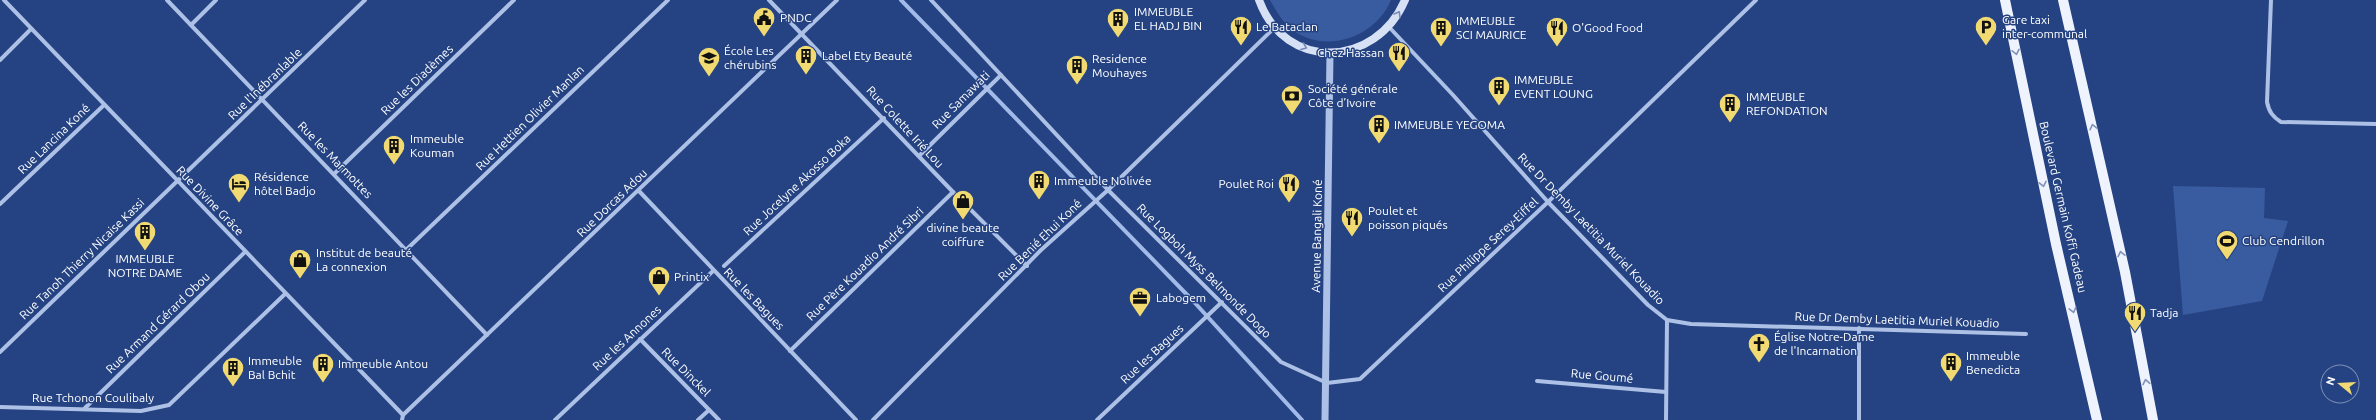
<svg xmlns="http://www.w3.org/2000/svg" width="2376" height="420" viewBox="0 0 2376 420" font-family="Ubuntu,sans-serif">
<rect width="100%" height="100%" fill="#254382"/>
<!-- green -->
<g fill="#395ca0">
<path d="M 1270,0 L 1391,0 C 1375,39 1320,57 1287,25 C 1280,18 1275,9 1270,0 Z"/>
<path d="M 2173,186 L 2265,188 L 2264,218 L 2288,221 L 2262,301 L 2183,315 Z"/>
</g>
<g fill="none" stroke-linecap="round" stroke-linejoin="round">
<!-- stream -->
<path stroke="#a1bae8" stroke-width="4" d="M 901,0 L 1195,303 L 1302,420"/>
<!-- minor -->
<g stroke="#adc1e7" stroke-width="4">
<path d="M 4,0 L 403,415"/>
<path d="M 167,0 L 487,335"/>
<path d="M 769,0 L 953,192 L 1027,266"/>
<path d="M 931,0 L 1108,190 L 1281,362 L 1327,383 L 1360,379 L 1548,202 L 1756,0"/>
<path d="M 2271,0 L 2267,102 C 2269,112 2273,117 2281,122 L 2376,124"/>
<path d="M 191,25 L 216,0"/>
<path d="M 1389,27 L 1453,95 L 1548,202 L 1648,305 L 1667,320 L 1691,324 L 2026,334"/>
<path d="M 0,60 L 31,29"/>
<path d="M 919,156 L 1001,75"/>
<path d="M 334,174 L 514,0"/>
<path d="M 639,191 L 856,420"/>
<path d="M 0,204 L 104,105"/>
<path d="M 407,249 L 668,0"/>
<path d="M 724,266 L 884,118"/>
<path d="M 640,339 L 719,420"/>
<path d="M 790,351 L 953,192"/>
<path d="M 0,352 L 365,0"/>
<path d="M 1537,381 L 1666,392"/>
<path d="M 0,407 L 141,411 L 169,405 L 285,294"/>
<path d="M 85,408 L 245,252"/>
<path d="M 402,420 L 403,415 L 837,0"/>
<path d="M 555,420 L 713,271"/>
<path d="M 698,420 L 709,410"/>
<path d="M 873,420 L 1041,250 L 1108,190 L 1275,27"/>
<path d="M 1097,420 L 1222,302"/>
<path d="M 1666,420 L 1667,320"/>
<path d="M 1859,420 L 1859,328"/>
</g>
<!-- tertiary -->
<path stroke="#adc1e7" stroke-width="7" d="M 1325,420 L 1330,53"/>
<!-- secondary -->
<path stroke="#d7e1f6" stroke-width="8" d="M 1259,0 C 1285,72 1376,68 1405,0"/>
<!-- primary -->
<g stroke="#eff3fd" stroke-width="10">
<path d="M 2005,0 L 2056,244 L 2097,420"/>
<path d="M 2063,0 L 2125,272 L 2153,420"/>
</g>
</g>
<!-- one-way arrows -->
<defs><path id="oneway-chevron" d="M-2-3.5L2.5 0L-2 3.5" fill="none" stroke-width="1.6" stroke-linecap="round" stroke-linejoin="round"/></defs>
<g stroke="#758ab6">
<use href="#oneway-chevron" transform="translate(1398 14) rotate(-59)"/>
<use href="#oneway-chevron" transform="translate(1304 47) rotate(22)"/>
</g>
<g stroke="#8092b9">
<use href="#oneway-chevron" transform="translate(2016 52) rotate(78)"/>
<use href="#oneway-chevron" transform="translate(2093 127) rotate(-103)"/>
<use href="#oneway-chevron" transform="translate(2043 184) rotate(78)"/>
<use href="#oneway-chevron" transform="translate(2121 254) rotate(-103)"/>
<use href="#oneway-chevron" transform="translate(2073 310) rotate(76)"/>
<use href="#oneway-chevron" transform="translate(2146 382) rotate(-101)"/>
</g>
<!-- icons -->
<defs>
<g id="civic-pin" transform="scale(1.15)"><path d="M0 17L-7.5 6A9.5 9.5 0 1 1 7.5 6Z" fill="#f1da71" stroke="#254382"/><path d="M-.6-6.5H3V-4.5H.6V-3L4-1V1h2V6H-6V1h2V-1L-.6-3ZM-1.2 2.5V6h2.4V2.5Z" fill="#111"/></g>
<g id="building-pin" transform="scale(1.15)"><path d="M0 17L-7.5 6A9.5 9.5 0 1 1 7.5 6Z" fill="#f1da71" stroke="#254382"/><path d="M-4-6H4V6H1V3H-1V6H-4ZM-2.5-4.3h1.7v1.8h-1.7ZM.8-4.3h1.7v1.8H.8ZM-2.5-1h1.7V.8h-1.7ZM.8-1h1.7V.8H.8Z" fill="#111"/></g>
<g id="restaurant-pin" transform="scale(1.15)"><path d="M0 17L-7.5 6A9.5 9.5 0 1 1 7.5 6Z" fill="#f1da71" stroke="#254382"/><path d="M-5-6h1v4h1v-4h1v4h1v-4h1v5L-1.5 .5V6h-2V.5L-5-1ZM5-6V6H3V1.5H1.5Q1.5-4 5-6Z" fill="#111"/></g>
<g id="parking-pin" transform="scale(1.15)"><path d="M0 17L-7.5 6A9.5 9.5 0 1 1 7.5 6Z" fill="#f1da71" stroke="#254382"/><path d="M-3.5-5.5H1a3.5 3.5 0 0 1 0 7H-1V5.5H-3.5ZM-1-3.4V-.6H.8a1.4 1.4 0 0 0 0-2.8Z" fill="#111"/></g>
<g id="school-pin" transform="scale(1.15)"><path d="M0 17L-7.5 6A9.5 9.5 0 1 1 7.5 6Z" fill="#f1da71" stroke="#254382"/><path d="M0-5L7-2L0 1L-7-2ZM-4 1L0 2.5L4 1V4Q0 6-4 4Z" fill="#111"/></g>
<g id="bank-pin" transform="scale(1.15)"><path d="M0 17L-7.5 6A9.5 9.5 0 1 1 7.5 6Z" fill="#f1da71" stroke="#254382"/><path d="M-6-4H6V4H-6ZM0-2.3a2.3 2.3 0 1 0 0 4.6a2.3 2.3 0 1 0 0-4.6Z" fill="#111"/></g>
<g id="hotel-pin" transform="scale(1.15)"><path d="M0 17L-7.5 6A9.5 9.5 0 1 1 7.5 6Z" fill="#f1da71" stroke="#254382"/><path d="M-6-4.5h1.5V1H6V5H4.5V3h-9V5H-6ZM-4 0a1.8 1.8 0 1 1 3.6 0ZM.5 0V-2.5h3Q6-2.5 6 0Z" fill="#111"/></g>
<g id="shop-pin" transform="scale(1.15)"><path d="M0 17L-7.5 6A9.5 9.5 0 1 1 7.5 6Z" fill="#f1da71" stroke="#254382"/><path d="M-5-2.5h2.3a2.7 3.5 0 0 1 5.4 0H5L5.5 6h-11ZM-1.5-2.5h3a1.5 2.3 0 0 0-3 0Z" fill="#111"/></g>
<g id="stadium-pin" transform="scale(1.15)"><path d="M0 17L-7.5 6A9.5 9.5 0 1 1 7.5 6Z" fill="#f1da71" stroke="#254382"/><path d="M0-5a6.5 5 0 1 0 0 10a6.5 5 0 1 0 0-10ZM-3.5-1.8h7v3.6h-7Z" fill="#111"/></g>
<g id="office-pin" transform="scale(1.15)"><path d="M0 17L-7.5 6A9.5 9.5 0 1 1 7.5 6Z" fill="#f1da71" stroke="#254382"/><path d="M-6-3h4V-5.5h4V-3h4V5H-6ZM-1-4.5V-3h2v-1.5ZM-6 0V1H6V0Z" fill="#111"/></g>
<g id="church-pin" transform="scale(1.15)"><path d="M0 17L-7.5 6A9.5 9.5 0 1 1 7.5 6Z" fill="#f1da71" stroke="#254382"/><path d="M-1.2-6h2.4v3.5h3.3v2.4h-3.3V6h-2.4V-.1h-3.3v-2.4h3.3Z" fill="#111"/></g>
</defs>
<g fill-rule="evenodd">
<use href="#civic-pin" x="764" y="18"/>
<use href="#building-pin" x="1118" y="19"/>
<use href="#restaurant-pin" x="1241" y="27"/>
<use href="#parking-pin" x="1986" y="27"/>
<use href="#building-pin" x="1441" y="28"/>
<use href="#restaurant-pin" x="1557" y="28"/>
<use href="#restaurant-pin" x="1399" y="53"/>
<use href="#building-pin" x="806" y="56"/>
<use href="#school-pin" x="709" y="58"/>
<use href="#building-pin" x="1077" y="66"/>
<use href="#building-pin" x="1499" y="87"/>
<use href="#bank-pin" x="1292" y="96"/>
<use href="#building-pin" x="1730" y="104"/>
<use href="#building-pin" x="1379" y="125"/>
<use href="#building-pin" x="394" y="146"/>
<use href="#building-pin" x="1039" y="181"/>
<use href="#hotel-pin" x="239" y="184"/>
<use href="#restaurant-pin" x="1289" y="184"/>
<use href="#shop-pin" x="963" y="201"/>
<use href="#restaurant-pin" x="1352" y="218"/>
<use href="#building-pin" x="145" y="232"/>
<use href="#stadium-pin" x="2227" y="241"/>
<use href="#shop-pin" x="300" y="260"/>
<use href="#shop-pin" x="659" y="277"/>
<use href="#office-pin" x="1140" y="298"/>
<use href="#restaurant-pin" x="2135" y="313"/>
<use href="#church-pin" x="1759" y="344"/>
<use href="#building-pin" x="1951" y="363"/>
<use href="#building-pin" x="323" y="364"/>
<use href="#building-pin" x="233" y="368"/>
</g>
<g text-anchor="middle" stroke-width="3" stroke-linejoin="round" paint-order="stroke">
<!-- poi labels -->
<g font-size="12" fill="#fff" stroke="#254382" text-anchor="start">
<text x="1134" y="16">IMMEUBLE<tspan x="1134" dy="14">EL HADJ BIN</tspan></text>
<text x="780" y="22">PNDC</text>
<text x="2002" y="24">Gare taxi<tspan x="2002" dy="14">inter-communal</tspan></text>
<text x="1456" y="25">IMMEUBLE<tspan x="1456" dy="14">SCI MAURICE</tspan></text>
<text x="1256" y="31">Le Bataclan</text>
<text x="1572" y="32">O'Good Food</text>
<text x="724" y="55">École Les<tspan x="724" dy="14">chérubins</tspan></text>
<text x="1384" y="57" text-anchor="end">Chez Hassan</text>
<text x="822" y="60">Label Ety Beauté</text>
<text x="1092" y="63">Residence<tspan x="1092" dy="14">Mouhayes</tspan></text>
<text x="1514" y="84">IMMEUBLE<tspan x="1514" dy="14">EVENT LOUNG</tspan></text>
<text x="1308" y="93">Société générale<tspan x="1308" dy="14">Côte d’Ivoire</tspan></text>
<text x="1746" y="101">IMMEUBLE<tspan x="1746" dy="14">REFONDATION</tspan></text>
<text x="1394" y="129">IMMEUBLE YEGOMA</text>
<text x="410" y="143">Immeuble<tspan x="410" dy="14">Kouman</tspan></text>
<text x="254" y="181">Résidence<tspan x="254" dy="14">hôtel Badjo</tspan></text>
<text x="1054" y="185">Immeuble Nolivée</text>
<text x="1274" y="188" text-anchor="end">Poulet Roi</text>
<text x="1368" y="215">Poulet et<tspan x="1368" dy="14">poisson piqués</tspan></text>
<text x="963" y="232" text-anchor="middle">divine beaute<tspan x="963" dy="14">coiffure</tspan></text>
<text x="2242" y="245">Club Cendrillon</text>
<text x="316" y="257">Institut de beauté<tspan x="316" dy="14">La connexion</tspan></text>
<text x="145" y="263" text-anchor="middle">IMMEUBLE<tspan x="145" dy="14">NOTRE DAME</tspan></text>
<text x="674" y="281">Printix</text>
<text x="1156" y="302">Labogem</text>
<text x="2150" y="317">Tadja</text>
<text x="1774" y="341">Église Notre-Dame<tspan x="1774" dy="14">de l'Incarnation</tspan></text>
<text x="1966" y="360">Immeuble<tspan x="1966" dy="14">Benedicta</tspan></text>
<text x="248" y="365">Immeuble<tspan x="248" dy="14">Bal Bchit</tspan></text>
<text x="338" y="368">Immeuble Antou</text>
</g>
<!-- street labels -->
<g font-size="12" fill="#fff" stroke="#254382">
<text transform="translate(417 80) rotate(-44)" y="4">Rue les Diadèmes</text>
<text transform="translate(265 84) rotate(-44)" y="4">Rue l'Inébranlable</text>
<text transform="translate(961 100) rotate(-45)" y="4">Rue Samawati</text>
<text transform="translate(530 118) rotate(-44)" y="4">Rue Hettien Olivier Manlan</text>
<text transform="translate(905 127) rotate(47)" y="4">Rue Colette Irié Lou</text>
<text transform="translate(54 139) rotate(-44)" y="4">Rue Lancina Koné</text>
<text transform="translate(335 160) rotate(46)" y="4">Rue les Marmottes</text>
<text transform="translate(797 185) rotate(-43)" y="4">Rue Jocelyne Akosso Boka</text>
<text transform="translate(210 201) rotate(46)" y="4">Rue Divine Grâce</text>
<text transform="translate(612 203) rotate(-44)" y="4">Rue Dorcas Adou</text>
<text transform="translate(2063 207) rotate(77)" y="4">Boulevard Germain Koffi Gadeau</text>
<text transform="translate(1591 229) rotate(46)" y="4">Rue Dr Demby Laetitia Muriel Kouadio</text>
<text transform="translate(1317 236) rotate(-89)" y="4">Avenue Bangali Koné</text>
<text transform="translate(1040 240) rotate(-44)" y="4">Rue Benié Ehui Koné</text>
<text transform="translate(1488 245) rotate(-43)" y="4">Rue Philippe Serey-Eiffel</text>
<text transform="translate(82 259) rotate(-44)" y="4">Rue Tanoh Thierry Nicaise Kassi</text>
<text transform="translate(865 264) rotate(-44)" y="4">Rue Père Kouadio André Sibri</text>
<text transform="translate(1204 271) rotate(45)" y="4">Rue Logboh Myss Belmonde Dogo</text>
<text transform="translate(754 299) rotate(46)" y="4">Rue les Bagues</text>
<text transform="translate(1897 320) rotate(2)" y="4">Rue Dr Demby Laetitia Muriel Kouadio</text>
<text transform="translate(158 323) rotate(-44)" y="4">Rue Armand Gérard Obou</text>
<text transform="translate(627 338) rotate(-43)" y="4">Rue les Annones</text>
<text transform="translate(1152 354) rotate(-43)" y="4">Rue les Bagues</text>
<text transform="translate(686 372) rotate(45)" y="4">Rue Dinckel</text>
<text transform="translate(1602 376) rotate(5)" y="4">Rue Goumé</text>
<text x="93" y="402">Rue Tchonon Coulibaly</text>
</g>
</g>
<!-- north arrow -->
<g transform="translate(2340 384) rotate(288)"><circle r="19" fill="#254382" stroke="#7c8eb4"/>
<path d="M0-3L7 15L0 10L-7 15Z" fill="#f1da71"/>
<text y="-6" font-size="11" font-weight="bold" text-anchor="middle" fill="#ffffff">N</text>
</g>
</svg>
